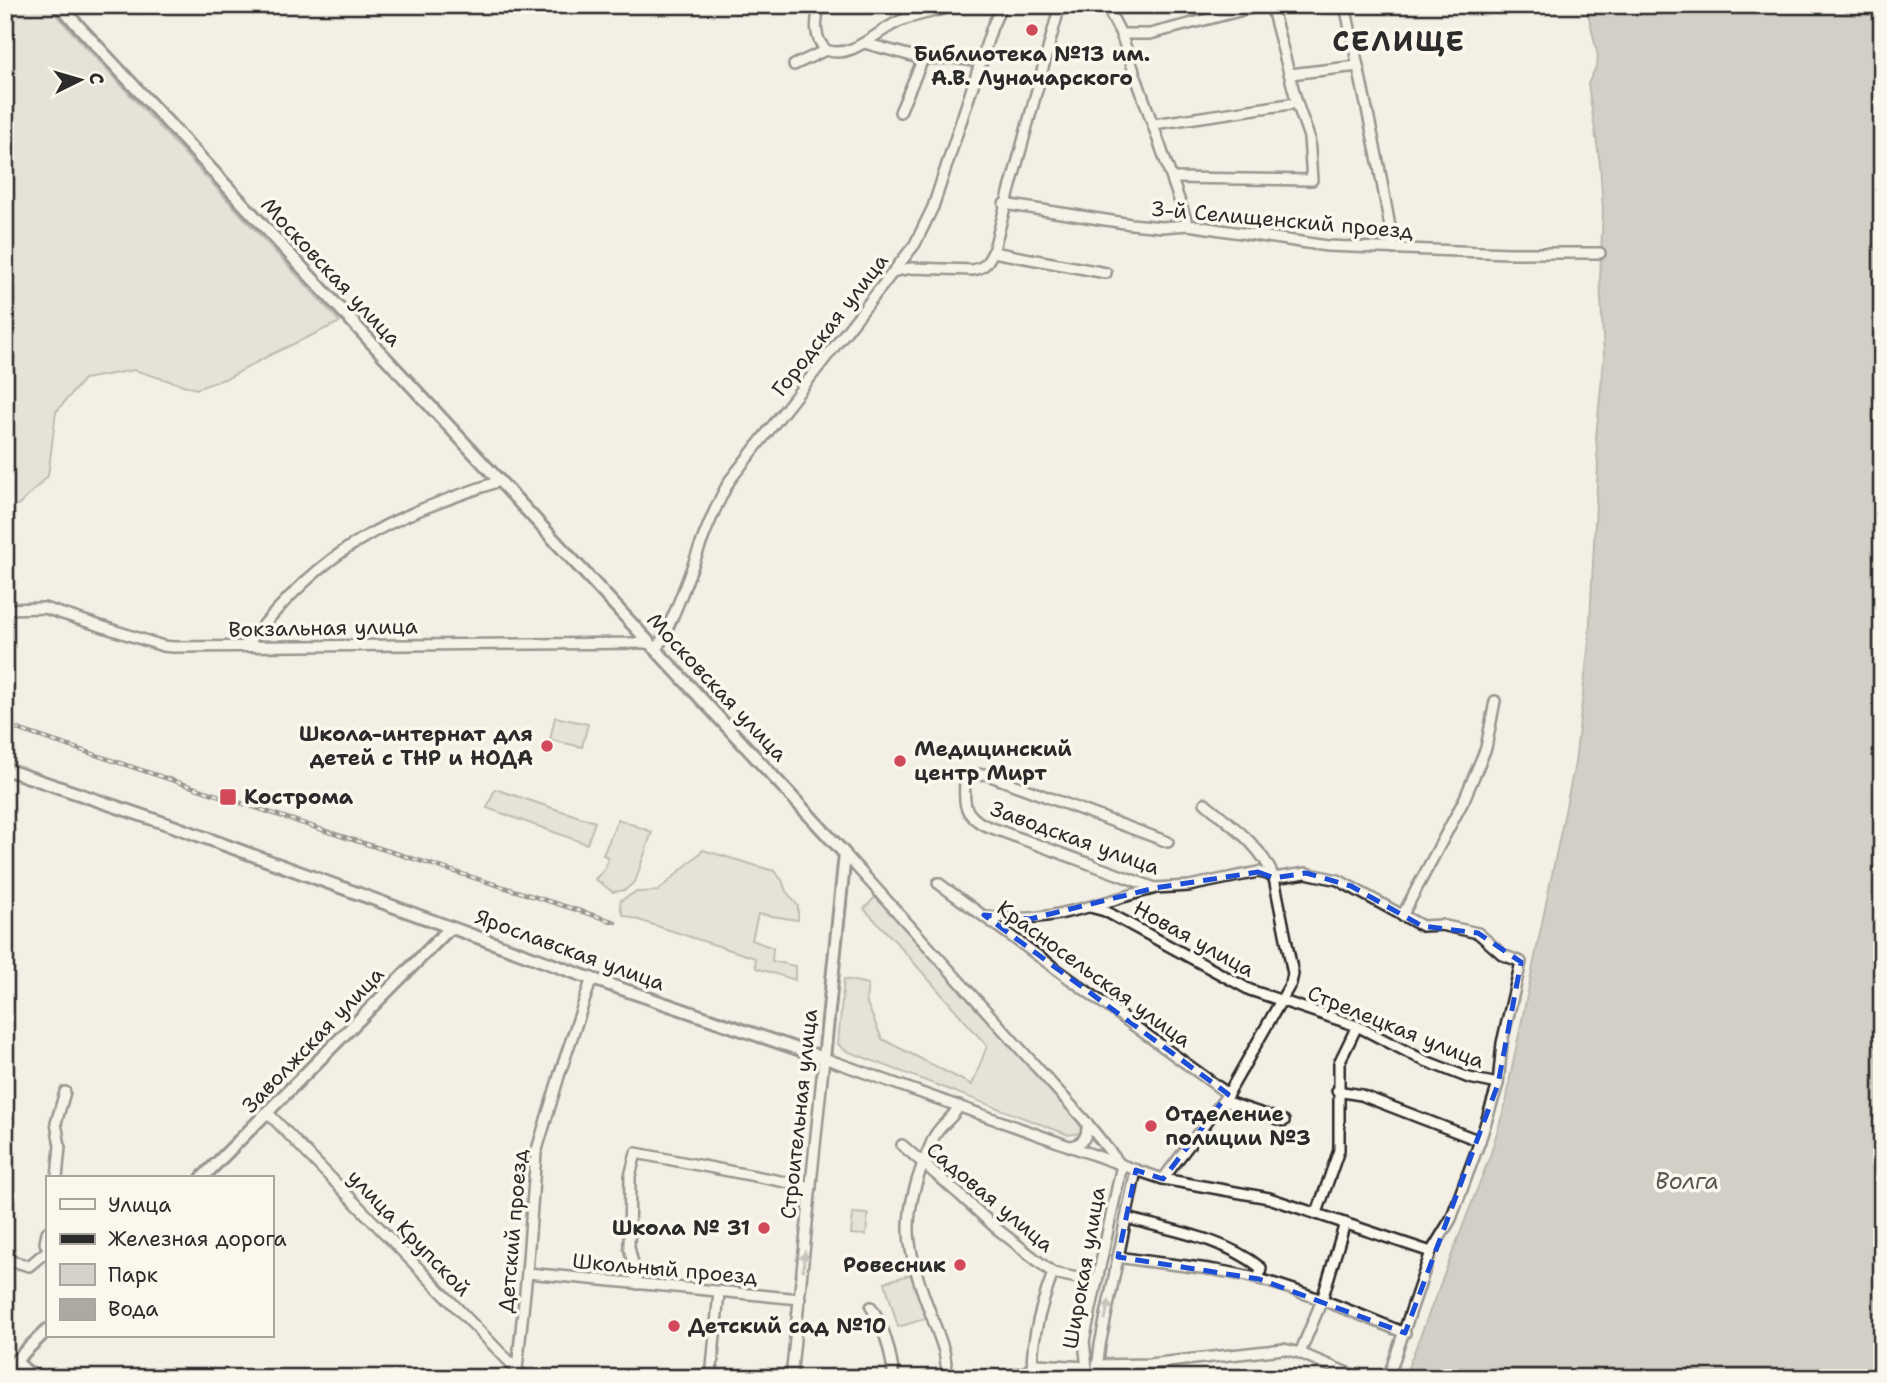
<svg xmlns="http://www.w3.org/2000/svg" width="1887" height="1383" viewBox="0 0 1887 1383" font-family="'Shantell Sans',sans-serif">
<rect width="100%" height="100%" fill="#f3efe4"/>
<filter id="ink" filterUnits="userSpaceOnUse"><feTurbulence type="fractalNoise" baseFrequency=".0143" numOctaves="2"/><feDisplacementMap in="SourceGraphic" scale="14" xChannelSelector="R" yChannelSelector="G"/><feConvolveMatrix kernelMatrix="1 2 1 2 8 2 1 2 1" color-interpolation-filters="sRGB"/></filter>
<g filter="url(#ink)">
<!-- green -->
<g fill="#d5d2c9" stroke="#807e7a" stroke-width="2">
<path d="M 5,5 L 47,5 L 340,322 L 270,355 L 230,377 L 196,389 L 134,370 L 84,379 L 56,412 L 48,476 L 20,504 L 5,510 Z"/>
<path d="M 555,717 L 588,724 L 582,747 L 550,740 Z"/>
<path d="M 495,789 L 595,822 L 587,844 L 487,808 Z"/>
<path d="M 618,819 L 652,832 L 635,882 L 625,890 L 613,892 L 595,879 L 605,869 L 608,857 L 603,855 Z"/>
<path d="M 703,850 L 774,871 L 782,880 L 786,891 L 798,906 L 798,920 L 758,914 L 752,940 L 773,948 L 772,961 L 795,966 L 795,980 L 756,968 L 755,958 L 623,915 L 620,906 L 621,900 L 636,892 L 658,891 Z"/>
<path d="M 877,895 L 1077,1121 L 1081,1127 L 1080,1133 L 1069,1135 L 844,1050 L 838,1044 L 844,979 L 868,984 L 866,1001 L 882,1039 L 972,1085 L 987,1046 L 895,941 L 864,909 Z"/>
<path d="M 853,1213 L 868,1214 L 866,1235 L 851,1234 Z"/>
<path d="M 916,1273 L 928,1318 L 898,1327 L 885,1282 Z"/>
</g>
<!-- water -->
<path fill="#aca9a2" stroke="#787772" stroke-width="2" d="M 1586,5 L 1882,5 L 1882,1378 L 1404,1378 L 1490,1156 L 1507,1099 L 1510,1078 L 1575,763 L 1589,641 L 1598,465 L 1596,437 L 1604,356 L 1600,279 L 1603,209 L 1600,164 L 1588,84 L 1597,65 L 1598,56 Z"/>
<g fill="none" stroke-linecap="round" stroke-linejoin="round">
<!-- ferry -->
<path stroke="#585755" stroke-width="2" stroke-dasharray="9 7" stroke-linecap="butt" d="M 1878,1378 L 1882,1364"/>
<!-- minor casing -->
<g stroke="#2b2b2b" stroke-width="14">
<g id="minor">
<path d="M 819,5 C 816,22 813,37 826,50"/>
<path d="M 1076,5 L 1096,5"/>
<path d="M 1106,5 L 1121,34 L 1188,225"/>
<path d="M 1345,5 L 1379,166 L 1394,249"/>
<path d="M 1121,34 L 1150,34 L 1263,5"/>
<path d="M 864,43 L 923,59 L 954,58 L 982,62"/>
<path d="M 826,50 C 852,60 878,30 900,21 C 918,14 939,11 958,5"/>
<path d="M 794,65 L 826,50"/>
<path d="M 1290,74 L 1358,66"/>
<path d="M 900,112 L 923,59"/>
<path d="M 1154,124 L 1297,103"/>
<path d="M 1173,178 L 1312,180 L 1309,137 L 1297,103 L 1271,5"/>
<path d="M 1004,204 L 1131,224 L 1162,227 L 1188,225 L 1327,246 L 1509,253 L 1600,253"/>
<path d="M 993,252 L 1106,273"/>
<path d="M 895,271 L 912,268 L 972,270 C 985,268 987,263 993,252 L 1060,5"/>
<path d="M 5,609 L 44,608 L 163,646 L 173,647 L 648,643"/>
<path d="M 246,646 C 277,607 317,566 360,540 C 403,513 452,498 499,481"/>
<path d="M 656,651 C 686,597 699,535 730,480 L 915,244 L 933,207 L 992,27 L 1002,5"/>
<path d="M 1168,842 L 985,774 L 965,776 C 965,800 960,812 984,825 L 1155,888 L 1189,886 L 1258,872 L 1267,874 L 1274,878 L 1306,873 L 1338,880 L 1422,926 L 1441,925 L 1478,933 L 1503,955 L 1521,962 L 1502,1043 L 1498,1084 L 1480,1141 L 1451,1219 L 1431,1252 L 1388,1378"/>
<path d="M 845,854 L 1087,1123 L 1120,1164"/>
<path d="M 938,883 L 1228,1094"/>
<path d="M 1090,907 L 1105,911 L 1250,990 L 1357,1026 L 1423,1060 L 1469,1078 L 1498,1084"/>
<path d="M 986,916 C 1046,926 1096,903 1153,889"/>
<path d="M 1402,916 L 1464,800 L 1486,748 L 1495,701"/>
<path d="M 1337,1091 L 1361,1095 L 1480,1141"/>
<path d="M 1224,1101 L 1284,1121"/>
<path d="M 269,1114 L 525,1378"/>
<path d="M 902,1145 L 960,1195 L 996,1228 L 1053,1273 L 1097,1282"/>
<path d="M 1071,1146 C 1084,1143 1088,1136 1087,1123"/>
<path d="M 57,1178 L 60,1146 L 56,1123 L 65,1092"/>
<path d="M 1163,1179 L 1228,1094 L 1291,983 L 1293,974 L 1274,878 C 1262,846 1231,825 1205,803"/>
<path d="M 1317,1213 L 1339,1150 L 1339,1063 L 1357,1026"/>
<path d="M 1126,1218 C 1170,1230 1224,1238 1261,1268 L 1259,1279"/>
<path d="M 47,1232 L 45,1243 L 47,1246"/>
<path d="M 1118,1257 C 1165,1265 1217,1267 1262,1280 C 1311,1294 1358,1314 1405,1333"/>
<path d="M 5,1259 L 29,1266 L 47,1251"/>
<path d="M 527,1273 L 800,1299"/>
<path d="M 638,1284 L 629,1247 L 630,1176 L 636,1153 L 811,1187"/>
<path d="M 871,1307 C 885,1327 891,1354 894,1378"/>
<path d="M 1300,1353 L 1322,1300 L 1345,1223"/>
<path d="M 1097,1365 L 1149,1364 L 1284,1349 L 1300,1353 L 1359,1378"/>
<path d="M 517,1369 L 527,1273 L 536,1153 L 560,1073 L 592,978"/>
<path d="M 711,1378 L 719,1292"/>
<path d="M 791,1378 L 824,1058 L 1136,1170 L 1163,1179 L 1269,1198 L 1431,1252"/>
<path d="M 948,1378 C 946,1369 946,1360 944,1351 C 933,1316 915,1280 910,1243 C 905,1208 919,1171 933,1139 C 939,1125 952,1120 959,1106"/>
<path d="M 997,1378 L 1025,1372 L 1037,1364 L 1086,1367"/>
<path d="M 1033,1378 C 1029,1344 1041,1305 1053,1273"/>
<path d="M 1088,1378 L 1084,1341 L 1122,1165"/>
<path d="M 1096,1378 L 1100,1345 L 1136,1170"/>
</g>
</g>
<!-- major casing -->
<g stroke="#2b2b2b" stroke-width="16">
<g id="major">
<path d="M 5,769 L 173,826 L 584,976 L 824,1058 L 845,854 L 59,5"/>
<path d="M 202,1178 L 450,928"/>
<path d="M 15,1361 L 34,1378"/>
<path d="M 5,1371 L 47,1330"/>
</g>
</g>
<!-- minor -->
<use href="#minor" stroke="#fbf7ec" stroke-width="9"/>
<!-- major -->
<use href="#major" stroke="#fbf7ec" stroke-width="10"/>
<!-- rail casing -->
<g stroke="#2b2b2b" stroke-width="4.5">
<path id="rail" d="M 5,725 L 344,837 L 615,922"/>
</g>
<!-- rail -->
<use href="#rail" stroke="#fbf7ec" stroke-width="2" stroke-dasharray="5" stroke-linecap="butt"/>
</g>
<!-- one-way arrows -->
<defs><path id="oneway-solid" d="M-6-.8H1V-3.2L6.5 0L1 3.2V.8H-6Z" transform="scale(1.75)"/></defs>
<g fill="#93918c">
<use href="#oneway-solid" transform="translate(804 1261) rotate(-84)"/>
<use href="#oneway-solid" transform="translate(1107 1310) rotate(-78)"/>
</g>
</g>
<!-- marked area -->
<path d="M0 0H1887V1383H0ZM 1258,872 L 1274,878 L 1306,873 L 1351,886 L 1422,926 L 1478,933 L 1521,962 L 1498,1084 L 1405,1333 L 1259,1279 L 1118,1257 L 1136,1170 L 1163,1179 L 1228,1094 L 984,915 L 1030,919 L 1155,888 Z" fill="#f3efe4" fill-opacity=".55" fill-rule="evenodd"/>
<path fill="none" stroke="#1d4ed8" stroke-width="5" stroke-dasharray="14 9" stroke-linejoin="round" d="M 1258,872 L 1274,878 L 1306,873 L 1351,886 L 1422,926 L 1478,933 L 1521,962 L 1498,1084 L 1405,1333 L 1259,1279 L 1118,1257 L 1136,1170 L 1163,1179 L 1228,1094 L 984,915 L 1030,919 L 1155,888 Z"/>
<!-- markers -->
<g fill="#d1495b" stroke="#fbf7ec" stroke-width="2.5">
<circle cx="1032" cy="30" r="7"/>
<circle cx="547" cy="746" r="7"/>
<circle cx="900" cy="761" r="7"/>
<rect x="219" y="788" width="18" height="18" rx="3.5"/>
<circle cx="1151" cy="1126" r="7"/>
<circle cx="764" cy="1228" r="7"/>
<circle cx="960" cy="1265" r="7"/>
<circle cx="674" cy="1326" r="7"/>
</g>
<g text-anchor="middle" stroke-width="7" stroke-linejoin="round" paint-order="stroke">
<!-- poi labels -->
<g font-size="21" font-weight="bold" fill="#2b2b2b" stroke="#fbf7ec" text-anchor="start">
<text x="1032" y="61" text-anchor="middle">Библиотека №13 им.<tspan x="1032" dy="24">А.В. Луначарского</tspan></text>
<text x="533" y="741" text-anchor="end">Школа-интернат для<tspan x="533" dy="24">детей с ТНР и НОДА</tspan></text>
<text x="914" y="756">Медицинский<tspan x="914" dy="24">центр Мирт</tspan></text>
<text x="244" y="804">Кострома</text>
<text x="1165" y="1121">Отделение<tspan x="1165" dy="24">полиции №3</tspan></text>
<text x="750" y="1235" text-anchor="end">Школа № 31</text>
<text x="946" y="1272" text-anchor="end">Ровесник</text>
<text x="688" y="1333">Детский сад №10</text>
</g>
<!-- street labels -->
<g font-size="21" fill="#2b2b2b" stroke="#fbf7ec">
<text transform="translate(1282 220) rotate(5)" y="7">3-й Селищенский проезд</text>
<text transform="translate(331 272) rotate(47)" y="7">Московская улица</text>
<text transform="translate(830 325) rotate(-52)" y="7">Городская улица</text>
<text transform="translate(323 628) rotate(-1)" y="7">Вокзальная улица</text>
<text transform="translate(717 687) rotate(47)" y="7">Московская улица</text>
<text transform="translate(1075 838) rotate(20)" y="7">Заводская улица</text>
<text transform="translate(1194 939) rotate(29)" y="7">Новая улица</text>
<text transform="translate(570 950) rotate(20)" y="7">Ярославская улица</text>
<text transform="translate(1094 974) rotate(36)" y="7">Красносельская улица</text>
<text transform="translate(1396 1027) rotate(22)" y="7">Стрелецкая улица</text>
<text transform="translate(313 1040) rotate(-46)" y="7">Заволжская улица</text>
<text transform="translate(799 1114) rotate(-84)" y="7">Строительная улица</text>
<text transform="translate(990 1197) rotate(40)" y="7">Садовая улица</text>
<text transform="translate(513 1231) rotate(-85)" y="7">Детский проезд</text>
<text transform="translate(409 1233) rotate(46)" y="7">улица Крупской</text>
<text transform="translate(1084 1268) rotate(-80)" y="7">Широкая улица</text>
<text transform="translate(665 1269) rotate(5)" y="7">Школьный проезд</text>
</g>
<!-- water labels -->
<g font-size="23" font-style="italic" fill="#585755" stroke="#fbf7ec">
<text x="1687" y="1189">Волга</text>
</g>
<!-- district labels -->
<g font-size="28" font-weight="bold" letter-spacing="2" fill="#2b2b2b" stroke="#fbf7ec">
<text x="1399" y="51">СЕЛИЩЕ</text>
</g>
</g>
<!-- margin -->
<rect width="1887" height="1383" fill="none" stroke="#fbf7ec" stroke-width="28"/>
<rect x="14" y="14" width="1859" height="1355" fill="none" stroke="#2b2b2b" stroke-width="2.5" filter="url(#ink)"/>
<!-- legend -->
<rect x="46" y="1176" width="228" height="161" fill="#fbf7ec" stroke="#a8a59f" stroke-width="2"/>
<rect x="60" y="1199" width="35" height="10" fill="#fbf7ec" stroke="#a8a59f" stroke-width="2"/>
<text x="108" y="1212" font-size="21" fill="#2b2b2b">Улица</text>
<rect x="60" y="1234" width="35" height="10" fill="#2b2b2b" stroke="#a8a59f" stroke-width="2"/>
<text x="108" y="1246" font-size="21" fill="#2b2b2b">Железная дорога</text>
<rect x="60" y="1264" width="35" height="21" fill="#d5d2c9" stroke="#a8a59f" stroke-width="2"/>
<text x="108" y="1282" font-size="21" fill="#2b2b2b">Парк</text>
<rect x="60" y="1299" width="35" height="21" fill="#aca9a2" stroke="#a8a59f" stroke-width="2"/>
<text x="108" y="1316" font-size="21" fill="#2b2b2b">Вода</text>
<!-- north arrow -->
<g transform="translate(80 80) rotate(85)" stroke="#fbf7ec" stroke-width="5" paint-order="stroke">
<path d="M0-5L12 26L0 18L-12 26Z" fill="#2b2b2b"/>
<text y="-10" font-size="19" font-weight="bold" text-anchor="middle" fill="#2b2b2b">С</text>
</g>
</svg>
